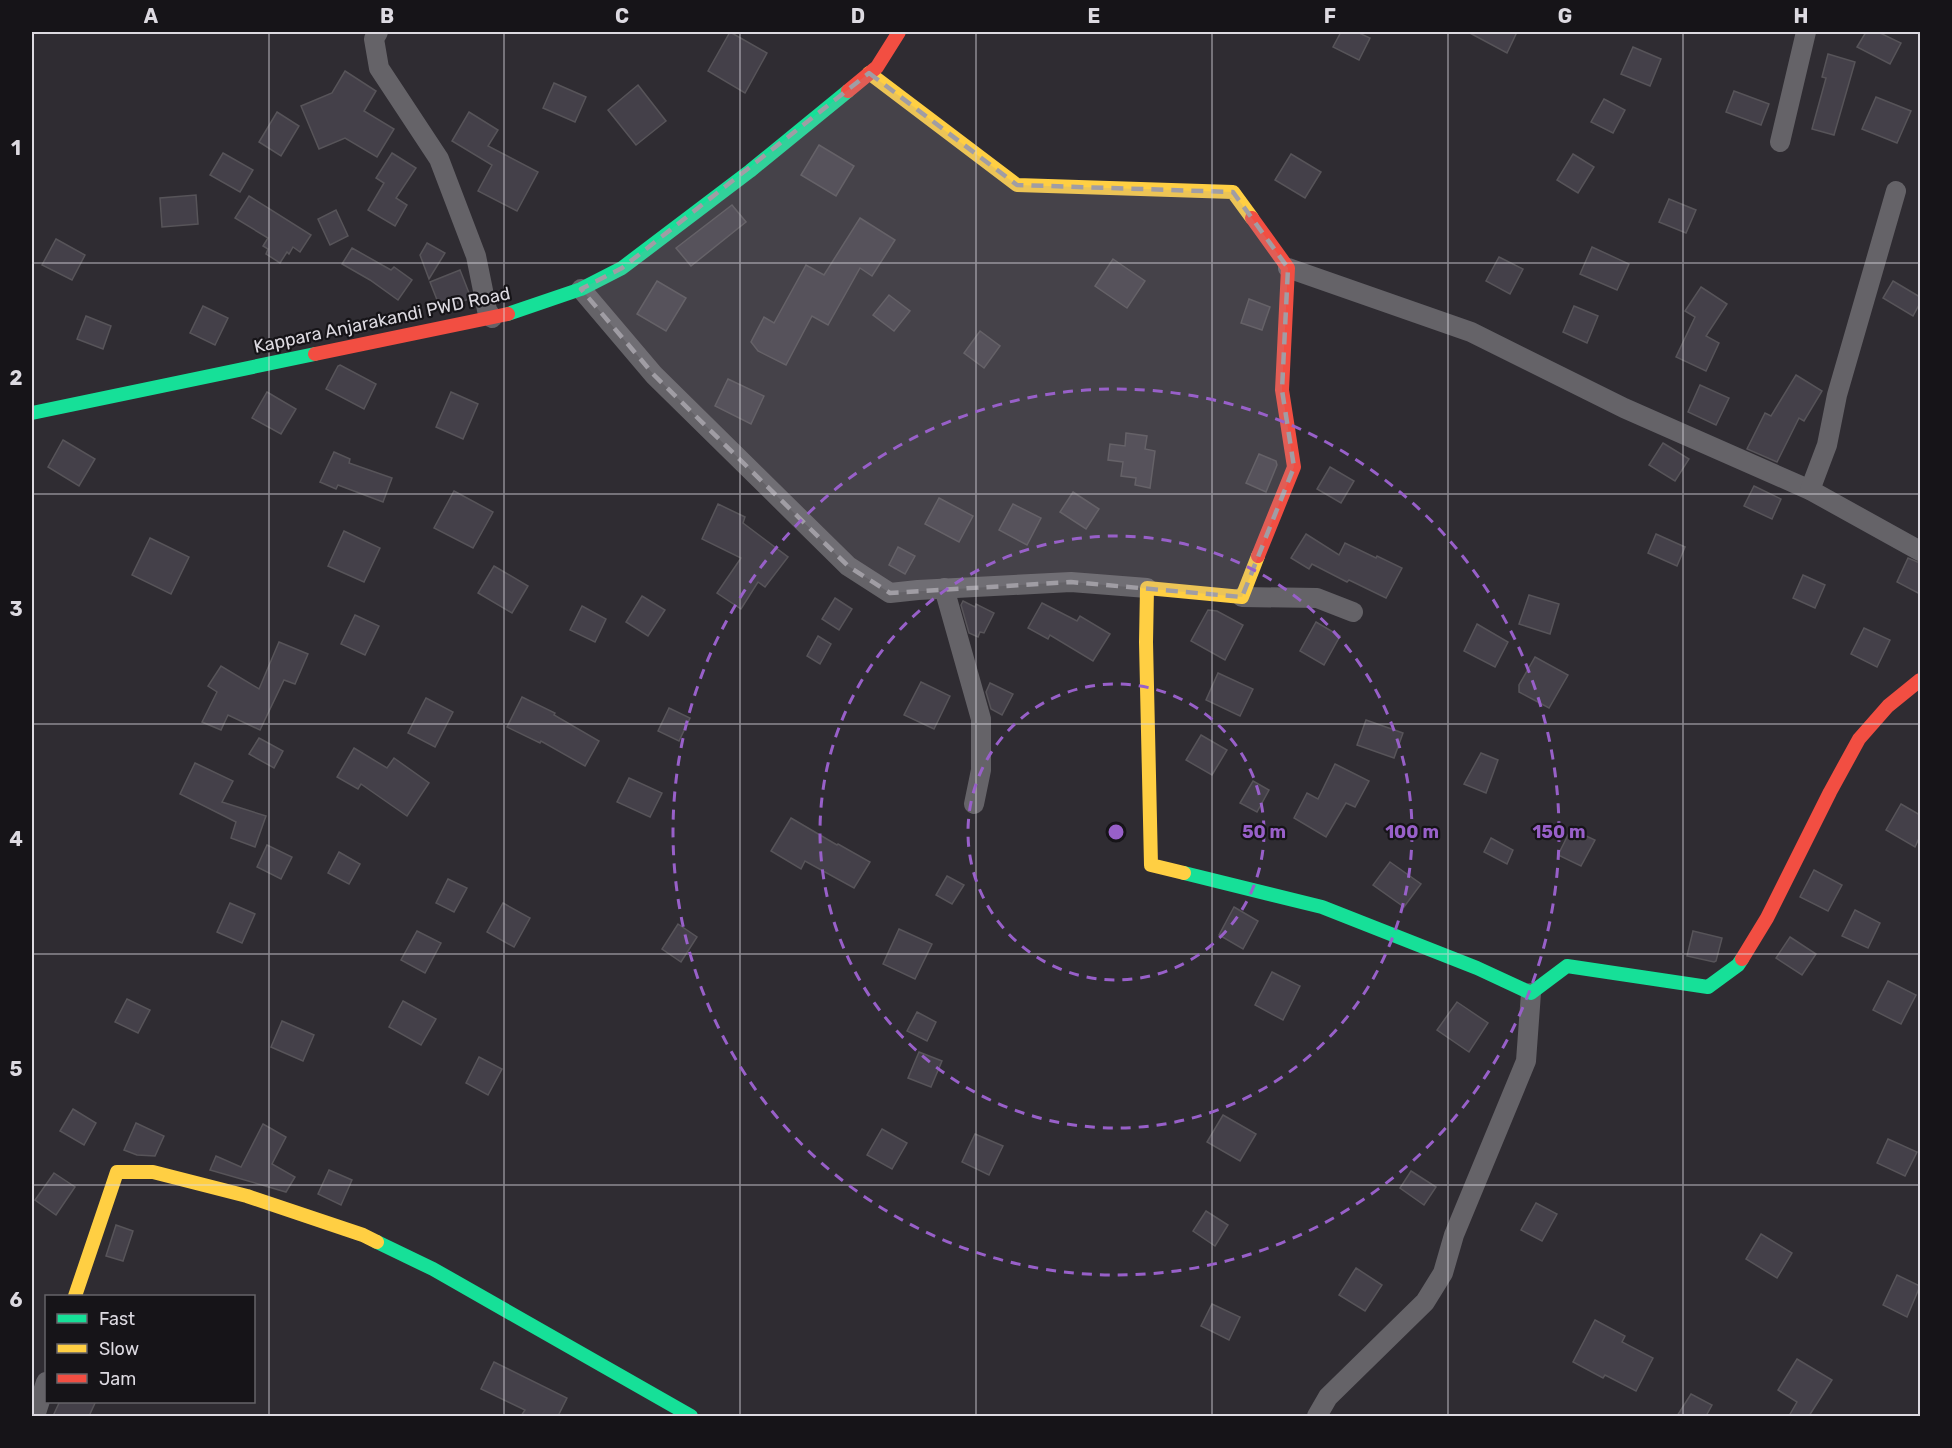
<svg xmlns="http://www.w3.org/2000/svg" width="1952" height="1448" viewBox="0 0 1952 1448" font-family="Rubik,sans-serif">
<rect width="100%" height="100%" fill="#2f2c32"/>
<!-- building -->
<g fill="#444049" stroke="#575459" stroke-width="1.5">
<path d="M 730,32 L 767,53 L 745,93 L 708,71 Z"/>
<path d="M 1341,32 L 1357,32 L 1370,38 L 1359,60 L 1333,47 Z"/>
<path d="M 1468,32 L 1517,32 L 1507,53 Z"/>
<path d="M 1866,32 L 1878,32 L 1901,43 L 1890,64 L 1857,47 Z"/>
<path d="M 1633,47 L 1661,59 L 1650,86 L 1621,74 Z"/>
<path d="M 1828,54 L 1855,62 L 1834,135 L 1812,129 L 1826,78 L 1822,77 Z"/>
<path d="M 345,71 L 376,91 L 364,111 L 394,129 L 377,157 L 345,138 L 319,149 L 301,106 L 332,93 Z"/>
<path d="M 554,83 L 586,97 L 575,122 L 543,108 Z"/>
<path d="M 638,85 L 666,121 L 636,145 L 608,110 Z"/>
<path d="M 1734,91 L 1769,104 L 1761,125 L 1726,112 Z"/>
<path d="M 1876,97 L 1911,111 L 1897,143 L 1862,129 Z"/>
<path d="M 1604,99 L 1625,110 L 1613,133 L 1591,122 Z"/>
<path d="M 277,112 L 299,126 L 281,156 L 259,142 Z"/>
<path d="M 469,112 L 498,130 L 488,146 L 538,172 L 517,211 L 478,191 L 492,165 L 452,141 Z"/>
<path d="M 819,145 L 854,166 L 836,196 L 801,175 Z"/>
<path d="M 223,153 L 253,170 L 240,192 L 210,175 Z"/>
<path d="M 392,153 L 416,168 L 396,198 L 407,205 L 395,226 L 368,210 L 384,183 L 376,178 Z"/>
<path d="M 1291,154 L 1321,172 L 1305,198 L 1275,180 Z"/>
<path d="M 1573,154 L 1594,167 L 1578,193 L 1557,180 Z"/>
<path d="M 196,195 L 198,224 L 162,227 L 160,198 Z"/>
<path d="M 249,196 L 311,235 L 300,252 L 293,247 L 289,254 L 287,252 L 280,263 L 266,254 L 268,249 L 263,246 L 268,238 L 235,218 Z"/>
<path d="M 1669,199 L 1696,210 L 1686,233 L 1659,222 Z"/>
<path d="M 732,205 L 746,222 L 691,266 L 676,248 Z"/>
<path d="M 336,210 L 348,236 L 330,245 L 318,219 Z"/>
<path d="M 860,218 L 895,240 L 872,276 L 860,268 L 828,325 L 812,316 L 786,365 L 758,351 L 751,342 L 764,317 L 774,323 L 806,265 L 824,275 Z"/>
<path d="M 56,239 L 85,255 L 72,280 L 42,265 Z"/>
<path d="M 427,243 L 445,253 L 429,279 L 420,255 Z"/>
<path d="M 1592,247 L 1629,264 L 1617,290 L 1580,274 Z"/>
<path d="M 352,248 L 391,270 L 394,267 L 412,280 L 398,300 L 370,280 L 342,264 Z"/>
<path d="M 1499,257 L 1523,269 L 1510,294 L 1486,281 Z"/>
<path d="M 1113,259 L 1145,281 L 1127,308 L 1095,286 Z"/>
<path d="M 460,270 L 471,298 L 441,310 L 430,282 Z"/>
<path d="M 657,281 L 686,298 L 666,331 L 637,314 Z"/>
<path d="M 1893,281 L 1920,297 L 1920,303 L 1913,316 L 1883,298 Z"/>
<path d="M 1701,287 L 1727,304 L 1706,336 L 1719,343 L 1706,371 L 1676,357 L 1695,317 L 1685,311 Z"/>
<path d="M 889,295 L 910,311 L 894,331 L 873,315 Z"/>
<path d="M 1249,299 L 1270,307 L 1262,330 L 1241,323 Z"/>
<path d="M 203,306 L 228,318 L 215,345 L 190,333 Z"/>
<path d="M 1574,306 L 1598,316 L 1587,343 L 1563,332 Z"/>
<path d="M 86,316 L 111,326 L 103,349 L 77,339 Z"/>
<path d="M 980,331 L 1000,346 L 984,368 L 964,353 Z"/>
<path d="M 340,365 L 376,384 L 364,409 L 326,389 L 338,366 Z"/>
<path d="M 1796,375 L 1822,391 L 1804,421 L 1799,418 L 1777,462 L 1747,449 L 1765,413 L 1771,416 Z"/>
<path d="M 728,379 L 764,396 L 751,424 L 715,406 Z"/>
<path d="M 1700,385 L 1729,398 L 1716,425 L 1688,412 Z"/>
<path d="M 267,392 L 296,409 L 281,434 L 252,418 Z"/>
<path d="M 451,392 L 478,404 L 463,439 L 436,427 Z"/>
<path d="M 1126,433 L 1147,436 L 1145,449 L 1155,451 L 1150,488 L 1135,485 L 1136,478 L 1121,476 L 1123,462 L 1108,460 L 1110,444 L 1125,446 Z"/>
<path d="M 63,440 L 95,459 L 79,486 L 48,467 Z"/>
<path d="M 1663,443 L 1689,459 L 1675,481 L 1649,465 Z"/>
<path d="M 334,452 L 350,459 L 349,463 L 392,478 L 383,502 L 338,485 L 336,489 L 320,482 Z"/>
<path d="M 1259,454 L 1276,461 L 1277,465 L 1266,492 L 1246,483 Z"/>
<path d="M 1330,467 L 1354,481 L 1341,503 L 1317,489 Z"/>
<path d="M 1754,486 L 1781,499 L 1772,519 L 1744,506 Z"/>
<path d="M 454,491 L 493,512 L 473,548 L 434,528 Z"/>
<path d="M 1073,492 L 1099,509 L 1086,529 L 1060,512 Z"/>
<path d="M 939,498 L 973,516 L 959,542 L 925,524 Z"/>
<path d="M 718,504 L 745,517 L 743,523 L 788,557 L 765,587 L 758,582 L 741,609 L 717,593 L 741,558 L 702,539 Z"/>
<path d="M 1013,504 L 1041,518 L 1027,545 L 999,530 Z"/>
<path d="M 344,531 L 380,548 L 364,582 L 328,566 Z"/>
<path d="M 1306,534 L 1339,555 L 1345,543 L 1376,558 L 1377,556 L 1402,568 L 1386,598 L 1349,580 L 1347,582 L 1312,564 L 1309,569 L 1291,558 Z"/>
<path d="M 1656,534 L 1685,547 L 1677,566 L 1648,553 Z"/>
<path d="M 150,538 L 189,557 L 171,594 L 132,575 Z"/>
<path d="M 898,547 L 915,556 L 905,574 L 889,565 Z"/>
<path d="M 1908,558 L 1920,563 L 1920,594 L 1897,582 Z"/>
<path d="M 494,566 L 528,586 L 512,613 L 478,593 Z"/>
<path d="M 1803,575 L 1825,585 L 1815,608 L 1793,598 Z"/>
<path d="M 1529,595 L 1559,604 L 1550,634 L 1519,624 Z"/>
<path d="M 642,596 L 665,610 L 648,636 L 626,622 Z"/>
<path d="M 835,598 L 852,609 L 839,630 L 822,619 Z"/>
<path d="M 963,601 L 975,607 L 976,604 L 994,613 L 984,633 L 980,632 L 978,637 L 969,633 L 961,605 Z"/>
<path d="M 1042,603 L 1077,621 L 1080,616 L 1110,634 L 1093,661 L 1050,635 L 1048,639 L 1028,628 Z"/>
<path d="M 582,606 L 606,619 L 595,642 L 570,630 Z"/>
<path d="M 1208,610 L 1217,611 L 1243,625 L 1225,660 L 1191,641 Z"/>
<path d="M 355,615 L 379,626 L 365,655 L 341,644 Z"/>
<path d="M 1316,622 L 1340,636 L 1324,665 L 1300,651 Z"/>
<path d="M 1477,624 L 1508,642 L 1495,667 L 1464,651 Z"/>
<path d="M 1864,628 L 1890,640 L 1877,667 L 1851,654 Z"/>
<path d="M 818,636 L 831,644 L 820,664 L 807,656 Z"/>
<path d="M 279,642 L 308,654 L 295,684 L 284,680 L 260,730 L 228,715 L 221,730 L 202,722 L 217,692 L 208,686 L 221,666 L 259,689 Z"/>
<path d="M 1535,657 L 1568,675 L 1549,708 L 1519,692 L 1519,685 Z"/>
<path d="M 1218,673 L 1253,689 L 1240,716 L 1206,700 Z"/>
<path d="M 921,682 L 950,696 L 934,729 L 904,715 Z"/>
<path d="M 990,683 L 1013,694 L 1002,715 L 991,709 L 986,692 Z"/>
<path d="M 522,697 L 555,713 L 554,715 L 599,741 L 585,766 L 541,741 L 540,743 L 507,727 Z"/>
<path d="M 426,698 L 453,712 L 435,747 L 408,733 Z"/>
<path d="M 669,708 L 690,718 L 679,741 L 658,731 Z"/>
<path d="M 1366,720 L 1403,733 L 1394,758 L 1357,745 Z"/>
<path d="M 1201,735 L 1227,750 L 1212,775 L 1186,760 Z"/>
<path d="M 259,738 L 283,751 L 274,768 L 249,754 Z"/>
<path d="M 354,748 L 387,768 L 394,758 L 429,783 L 407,816 L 361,784 L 358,789 L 337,777 Z"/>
<path d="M 1481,753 L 1498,760 L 1486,793 L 1464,784 Z"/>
<path d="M 195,763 L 233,781 L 222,802 L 266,816 L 255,847 L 231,838 L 236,822 L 180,794 Z"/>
<path d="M 1335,764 L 1369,781 L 1355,807 L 1346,803 L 1326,837 L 1294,818 L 1307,793 L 1318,799 Z"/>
<path d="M 629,778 L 662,793 L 650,817 L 617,802 Z"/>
<path d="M 1253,781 L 1269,790 L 1257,812 L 1240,803 Z"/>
<path d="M 1901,804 L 1920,815 L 1920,836 L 1915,847 L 1886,830 Z"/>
<path d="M 791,818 L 837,845 L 838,844 L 870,862 L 854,888 L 805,861 L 801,869 L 771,851 Z"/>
<path d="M 1571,829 L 1595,840 L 1581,866 L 1558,855 Z"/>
<path d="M 1491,838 L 1513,850 L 1507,864 L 1484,852 Z"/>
<path d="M 267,845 L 292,857 L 281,879 L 257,867 Z"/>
<path d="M 339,852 L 360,864 L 349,884 L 328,873 Z"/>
<path d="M 1390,862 L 1421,884 L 1404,907 L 1373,885 Z"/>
<path d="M 1814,870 L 1842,885 L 1828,911 L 1800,897 Z"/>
<path d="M 947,876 L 964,885 L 952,904 L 936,895 Z"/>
<path d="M 448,879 L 467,888 L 454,912 L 436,903 Z"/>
<path d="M 230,903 L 255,914 L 242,943 L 217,932 Z"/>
<path d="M 503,903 L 530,918 L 514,947 L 487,932 Z"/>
<path d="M 1234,907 L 1258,921 L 1243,949 L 1219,935 Z"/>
<path d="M 1855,910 L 1880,923 L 1868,948 L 1842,936 Z"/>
<path d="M 678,924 L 697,937 L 681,962 L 662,949 Z"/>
<path d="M 899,929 L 932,944 L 915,979 L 883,964 Z"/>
<path d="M 417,931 L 441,943 L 425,973 L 401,960 Z"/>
<path d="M 1693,931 L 1722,938 L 1716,961 L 1714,962 L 1687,956 Z"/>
<path d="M 1790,937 L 1816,954 L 1802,975 L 1776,958 Z"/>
<path d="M 1272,972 L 1300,986 L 1283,1020 L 1255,1005 Z"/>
<path d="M 1888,981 L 1916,995 L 1901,1024 L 1873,1010 Z"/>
<path d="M 127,999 L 150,1010 L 138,1033 L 115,1022 Z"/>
<path d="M 403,1001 L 436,1019 L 421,1045 L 389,1027 Z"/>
<path d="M 1457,1002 L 1488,1023 L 1469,1052 L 1437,1030 Z"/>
<path d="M 917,1012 L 936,1022 L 927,1041 L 907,1031 Z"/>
<path d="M 282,1021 L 314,1035 L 303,1061 L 271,1047 Z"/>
<path d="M 919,1052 L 942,1061 L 931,1087 L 908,1078 Z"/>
<path d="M 479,1057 L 502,1069 L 488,1095 L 466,1083 Z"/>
<path d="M 73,1109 L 96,1123 L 84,1145 L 60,1131 Z"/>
<path d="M 1223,1115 L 1256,1134 L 1240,1161 L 1207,1142 Z"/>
<path d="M 136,1123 L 164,1136 L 155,1156 L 137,1155 L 124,1150 Z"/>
<path d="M 263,1124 L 286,1137 L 272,1164 L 295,1177 L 286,1192 L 210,1170 L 216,1156 L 241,1167 Z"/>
<path d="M 882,1129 L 907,1143 L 892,1169 L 867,1155 Z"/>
<path d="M 975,1134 L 1003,1146 L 989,1175 L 962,1162 Z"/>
<path d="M 1888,1139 L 1917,1152 L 1905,1176 L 1877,1163 Z"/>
<path d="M 329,1170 L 352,1180 L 341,1205 L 318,1194 Z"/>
<path d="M 1411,1171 L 1436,1187 L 1424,1205 L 1400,1188 Z"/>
<path d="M 54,1173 L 75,1187 L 56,1215 L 35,1200 Z"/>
<path d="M 1536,1203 L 1557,1214 L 1542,1241 L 1521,1230 Z"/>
<path d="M 1206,1211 L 1228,1225 L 1215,1246 L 1193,1231 Z"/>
<path d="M 116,1225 L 133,1231 L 123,1261 L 106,1256 Z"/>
<path d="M 1761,1234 L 1792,1253 L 1777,1278 L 1746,1259 Z"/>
<path d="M 1356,1268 L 1382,1285 L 1365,1311 L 1339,1295 Z"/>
<path d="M 1897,1275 L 1920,1286 L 1907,1317 L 1883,1305 Z"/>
<path d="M 1212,1304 L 1240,1317 L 1229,1340 L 1201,1326 Z"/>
<path d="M 1595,1320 L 1625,1336 L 1622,1342 L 1653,1358 L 1636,1391 L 1605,1375 L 1603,1378 L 1573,1362 Z"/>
<path d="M 1797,1359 L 1832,1380 L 1809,1416 L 1789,1416 L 1797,1402 L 1778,1390 Z"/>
<path d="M 494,1362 L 567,1398 L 558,1416 L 521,1416 L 525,1410 L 481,1389 Z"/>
<path d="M 1691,1394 L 1712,1405 L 1706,1416 L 1677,1416 Z"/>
<path d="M 60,1401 L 96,1401 L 89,1416 L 53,1416 Z"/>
</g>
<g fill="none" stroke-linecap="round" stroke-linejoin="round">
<!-- street -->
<g stroke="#656368" stroke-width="20">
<path d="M 378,32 L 374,39 L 379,68 L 439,159 L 476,256 L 487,310 L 492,318"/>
<path d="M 1780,142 L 1806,32"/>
<path d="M 1288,268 L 1471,332 L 1624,408 L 1810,490 L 1920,551"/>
<path d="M 581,289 L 654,375 L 848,566 L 890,593 L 918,590 L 1071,582 L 1147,588"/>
<path d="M 1810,490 L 1827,445 L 1837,395 L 1896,191"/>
<path d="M 944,588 L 981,719 L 981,770 L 974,804"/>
<path d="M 1242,597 L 1317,598 L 1353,612"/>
<path d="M 35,1416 L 46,1382"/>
<path d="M 1317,1416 L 1328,1397 L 1425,1302 L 1443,1273 L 1454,1235 L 1526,1061 L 1531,993"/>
</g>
<!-- fast -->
<g stroke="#16e098" stroke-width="14">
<path d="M 508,314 L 581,289 L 622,268 L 750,171 L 848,91"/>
<path d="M 32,413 L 315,354"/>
<path d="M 1184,873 L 1322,907 L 1477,968 L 1531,993 L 1567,966 L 1708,987 L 1738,965 L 1742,959"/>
<path d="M 377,1242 L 433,1269 L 691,1416"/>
</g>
<!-- slow -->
<g stroke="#ffcf43" stroke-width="14">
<path d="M 869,73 L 1017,185 L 1233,192 L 1252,218"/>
<path d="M 1184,873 L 1151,865 L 1146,642 L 1147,588 L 1242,597 L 1258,556"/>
<path d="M 75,1296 L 117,1172 L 153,1172 L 247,1196 L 363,1235 L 377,1242"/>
</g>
<!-- jam -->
<g stroke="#f24e42" stroke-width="14">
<path d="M 848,91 L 877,67 L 899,32"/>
<path d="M 1252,218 L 1288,268 L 1282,390 L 1294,467 L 1258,556"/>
<path d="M 315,354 L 508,314"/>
<path d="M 1742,959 L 1767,918 L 1830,792 L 1859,739 L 1888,706 L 1920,680"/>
</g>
</g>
<!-- marked area -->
<path fill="#a09da4" fill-opacity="0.2" stroke="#a09da4" stroke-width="4.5" stroke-dasharray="12 8" stroke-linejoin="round" d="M 869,73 L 1017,185 L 1233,192 L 1288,268 L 1282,390 L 1294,467 L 1242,597 L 1071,582 L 890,593 L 848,566 L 654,375 L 581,289 L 622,268 Z"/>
<!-- grid -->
<path fill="none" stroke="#dddae1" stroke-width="1.5" stroke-opacity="0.55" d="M 269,32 L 269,1416M 504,32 L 504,1416M 740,32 L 740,1416M 976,32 L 976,1416M 1212,32 L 1212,1416M 1448,32 L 1448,1416M 1683,32 L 1683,1416M 32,263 L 1920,263M 32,494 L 1920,494M 32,724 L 1920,724M 32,954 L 1920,954M 32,1185 L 1920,1185"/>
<!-- distance rings -->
<g fill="none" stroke="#9860c9" stroke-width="3" stroke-dasharray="10 8">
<circle cx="1116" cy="832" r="148"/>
<circle cx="1116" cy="832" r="296"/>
<circle cx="1116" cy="832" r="443"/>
</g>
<g text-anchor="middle" stroke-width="4.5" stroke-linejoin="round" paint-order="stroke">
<!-- street labels -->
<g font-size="18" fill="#dddae1" stroke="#161418">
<text transform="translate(382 320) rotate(-12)" y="6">Kappara Anjarakandi PWD Road</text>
</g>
</g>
<circle cx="1116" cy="832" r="9" fill="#9860c9" stroke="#161418" stroke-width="3"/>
<g font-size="18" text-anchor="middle" font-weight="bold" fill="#9860c9" stroke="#161418" stroke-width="4.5" stroke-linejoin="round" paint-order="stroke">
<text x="1264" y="838">50 m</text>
<text x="1412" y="838">100 m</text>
<text x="1559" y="838">150 m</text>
</g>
<!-- border -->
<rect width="1952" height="1448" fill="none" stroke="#161418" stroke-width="66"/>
<!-- legend -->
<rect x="45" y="1295" width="210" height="108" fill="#161418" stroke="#666368" stroke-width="1.5"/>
<rect x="57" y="1314" width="30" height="9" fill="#16e098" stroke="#666368" stroke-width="1.5"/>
<text x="99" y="1325" font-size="18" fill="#dddae1">Fast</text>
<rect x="57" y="1344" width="30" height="9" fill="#ffcf43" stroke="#666368" stroke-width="1.5"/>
<text x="99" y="1355" font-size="18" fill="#dddae1">Slow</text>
<rect x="57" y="1374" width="30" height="9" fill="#f24e42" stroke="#666368" stroke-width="1.5"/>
<text x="99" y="1385" font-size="18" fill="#dddae1">Jam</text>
<rect x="33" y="33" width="1886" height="1382" fill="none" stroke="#dddae1" stroke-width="2"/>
<g font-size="20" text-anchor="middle" font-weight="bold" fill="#dddae1">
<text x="151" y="23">A</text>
<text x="387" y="23">B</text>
<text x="622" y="23">C</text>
<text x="858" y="23">D</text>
<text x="1094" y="23">E</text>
<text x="1330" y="23">F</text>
<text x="1565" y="23">G</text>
<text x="1801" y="23">H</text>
<text x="16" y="155">1</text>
<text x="16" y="385">2</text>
<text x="16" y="616">3</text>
<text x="16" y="846">4</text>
<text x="16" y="1076">5</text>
<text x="16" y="1307">6</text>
</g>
</svg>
